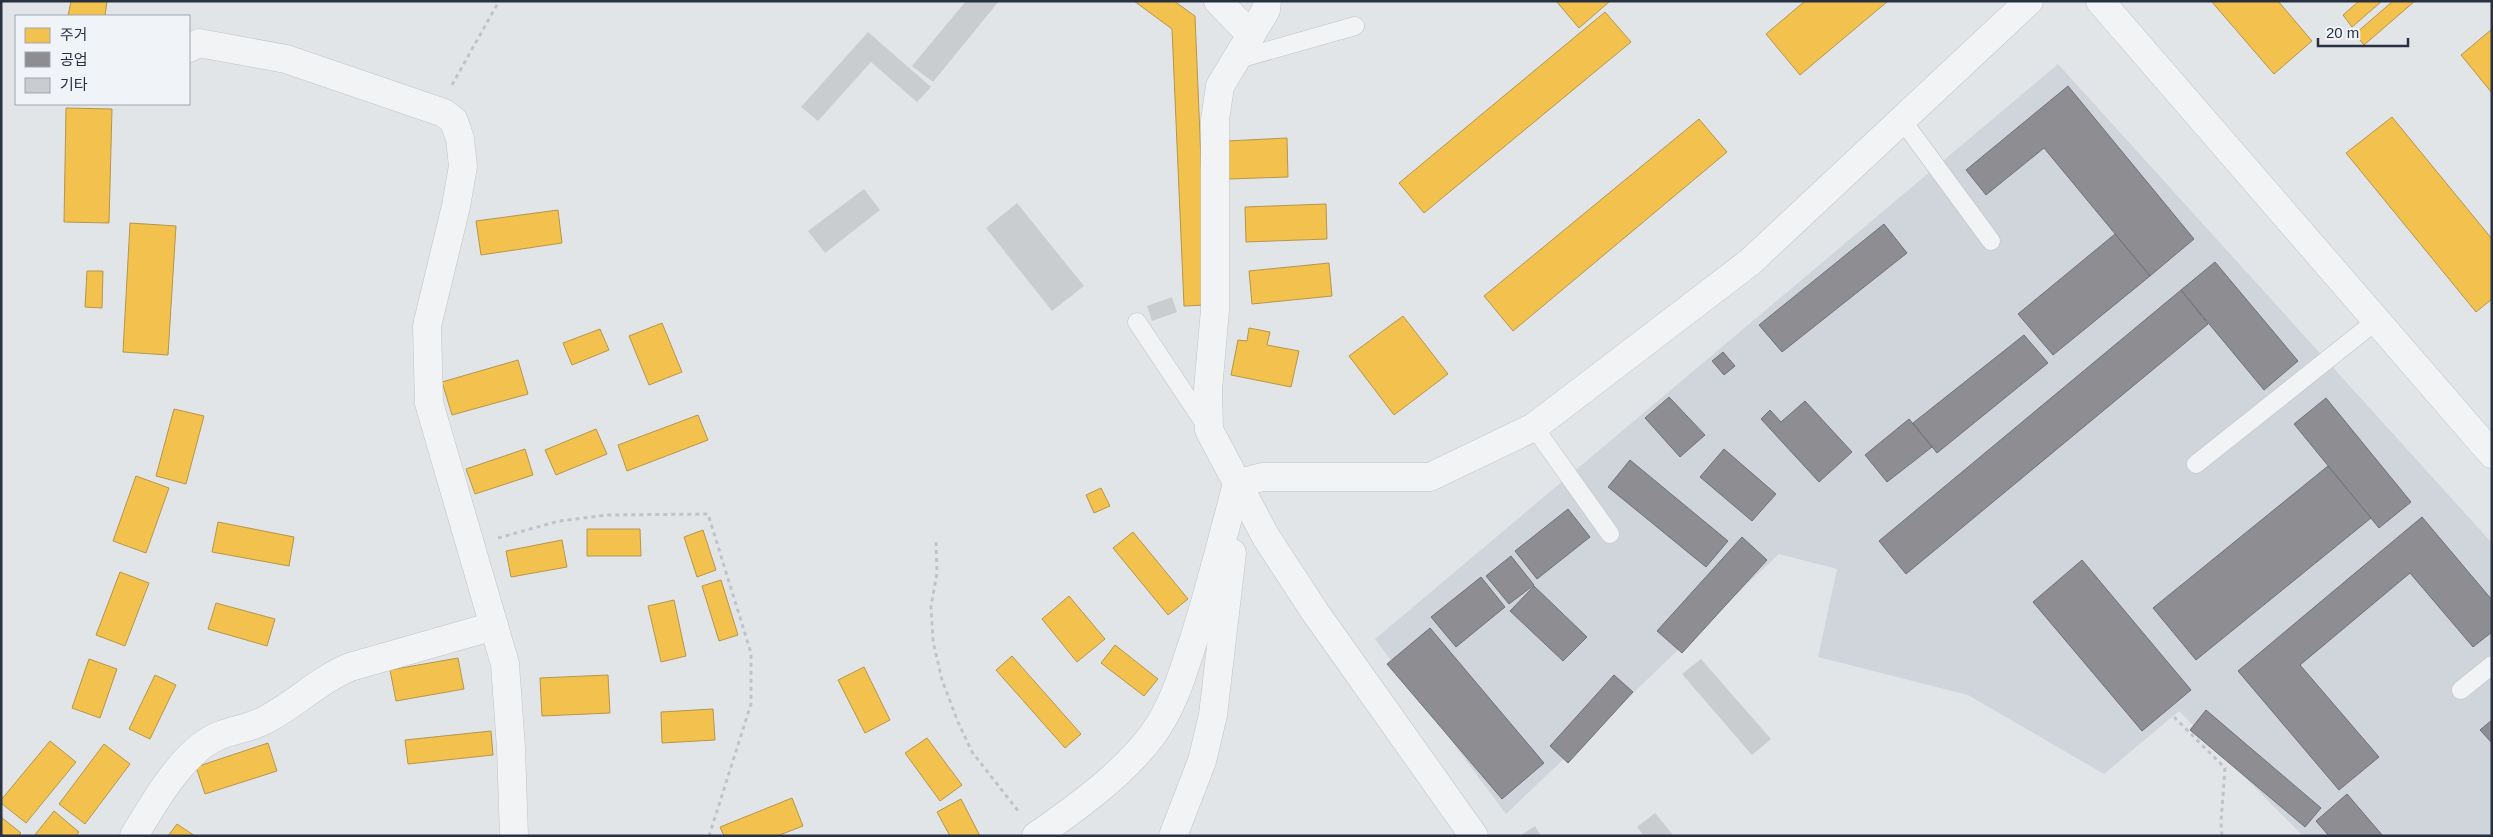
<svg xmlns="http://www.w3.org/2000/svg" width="2493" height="837" viewBox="0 0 2493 837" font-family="Helvetica,'Noto Sans KR',sans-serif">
<rect width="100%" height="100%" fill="#e2e5e8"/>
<!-- built -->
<path fill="#d0d4db" d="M 2058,64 L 2492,543 L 2492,836 L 2303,836 L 2179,711 L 2104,774 L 1968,695 L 1818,657 L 1837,569 L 1779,554 L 1506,814 L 1375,639 Z"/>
<!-- homes -->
<g fill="#f2c14e" stroke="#b5964a">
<path d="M 71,1 L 107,1 L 105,16 L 68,16 Z"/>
<path d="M 1134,1 L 1174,1 L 1195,16 L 1207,305 L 1184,306 L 1172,29 Z"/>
<path d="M 1556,1 L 1609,1 L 1609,2 L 1579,28 Z"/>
<path d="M 1805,1 L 1888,1 L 1800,75 L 1766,34 Z"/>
<path d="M 2211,1 L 2278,1 L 2312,41 L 2274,74 Z"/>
<path d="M 2359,1 L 2382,1 L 2352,27 L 2343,15 Z"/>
<path d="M 2393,1 L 2415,1 L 2364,45 L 2355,34 Z"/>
<path d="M 1605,12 L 1631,42 L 1424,213 L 1399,183 Z"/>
<path d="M 2492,29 L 2492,93 L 2461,55 Z"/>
<path d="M 66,108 L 112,109 L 109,223 L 64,222 Z"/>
<path d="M 2392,117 L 2492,239 L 2492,299 L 2476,312 L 2346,153 Z"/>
<path d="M 1699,119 L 1727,152 L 1513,331 L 1484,296 Z"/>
<path d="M 1287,138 L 1288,177 L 1228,179 L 1227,141 Z"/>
<path d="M 1326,204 L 1327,239 L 1246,242 L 1245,207 Z"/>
<path d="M 558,210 L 562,243 L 481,255 L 476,221 Z"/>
<path d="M 130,223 L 176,226 L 168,355 L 123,352 Z"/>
<path d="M 1329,263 L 1332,296 L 1252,304 L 1249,271 Z"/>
<path d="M 87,271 L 103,271 L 102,308 L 85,307 Z"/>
<path d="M 1403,316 L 1448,374 L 1394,415 L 1349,356 Z"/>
<path d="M 662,323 L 682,372 L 649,385 L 629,336 Z"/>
<path d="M 1249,328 L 1270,332 L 1267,345 L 1299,351 L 1291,387 L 1231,375 L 1238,340 L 1247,341 Z"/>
<path d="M 600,329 L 609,350 L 572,365 L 563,343 Z"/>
<path d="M 518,360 L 528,394 L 452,415 L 442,382 Z"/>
<path d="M 174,409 L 204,416 L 186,484 L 156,476 Z"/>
<path d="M 698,415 L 708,440 L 627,471 L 618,445 Z"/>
<path d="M 596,429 L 607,454 L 556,475 L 545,450 Z"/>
<path d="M 525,449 L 533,475 L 475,494 L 466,469 Z"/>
<path d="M 136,476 L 169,488 L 146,553 L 113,541 Z"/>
<path d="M 1101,488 L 1110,506 L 1094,513 L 1086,495 Z"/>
<path d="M 218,522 L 294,537 L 289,566 L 212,552 Z"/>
<path d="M 587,529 L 640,529 L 641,556 L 587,556 Z"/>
<path d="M 703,530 L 716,570 L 697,577 L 684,537 Z"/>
<path d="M 1133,532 L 1188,599 L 1168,615 L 1113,548 Z"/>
<path d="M 562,540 L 567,567 L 511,577 L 506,551 Z"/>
<path d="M 120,572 L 149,583 L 125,646 L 96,635 Z"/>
<path d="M 721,580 L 738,635 L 719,641 L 702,586 Z"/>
<path d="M 1069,596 L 1105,639 L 1077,662 L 1042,619 Z"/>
<path d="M 674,600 L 686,656 L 661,662 L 648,606 Z"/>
<path d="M 216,603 L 275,619 L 267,646 L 208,629 Z"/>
<path d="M 1115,645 L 1158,679 L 1144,696 L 1101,663 Z"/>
<path d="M 1012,656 L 1081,734 L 1065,748 L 996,670 Z"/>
<path d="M 458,658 L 464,689 L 396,701 L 390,670 Z"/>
<path d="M 89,659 L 117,669 L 100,718 L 72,708 Z"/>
<path d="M 864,667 L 890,720 L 865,733 L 838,680 Z"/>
<path d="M 155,675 L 176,685 L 150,739 L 129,729 Z"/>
<path d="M 608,675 L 610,713 L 542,716 L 540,678 Z"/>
<path d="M 713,709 L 715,740 L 662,743 L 661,712 Z"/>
<path d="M 491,731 L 493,755 L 408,764 L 405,740 Z"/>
<path d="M 927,738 L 962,785 L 940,801 L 905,753 Z"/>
<path d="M 50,741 L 76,762 L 26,823 L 1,803 L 1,800 Z"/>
<path d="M 268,743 L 277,771 L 205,794 L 196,767 Z"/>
<path d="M 104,744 L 130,764 L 85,824 L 59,804 Z"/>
<path d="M 792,798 L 803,826 L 777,836 L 724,836 L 720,827 Z"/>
<path d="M 961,799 L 980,836 L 950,836 L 937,812 Z"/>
<path d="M 54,811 L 79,832 L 76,836 L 34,836 Z"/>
<path d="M 1,817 L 21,833 L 18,836 L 1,836 Z"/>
<path d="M 177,824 L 195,836 L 168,836 Z"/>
</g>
<!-- industry -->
<g fill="#8d8d92" stroke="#6f717a">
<path d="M 2068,86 L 2194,239 L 2150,276 L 2044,148 L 1986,195 L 1966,170 Z"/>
<path d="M 1884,224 L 1907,253 L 1782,352 L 1759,325 Z"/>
<path d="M 2115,234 L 2150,276 L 2053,355 L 2018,314 Z"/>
<path d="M 2215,262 L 2298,361 L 2264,390 L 2181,290 Z"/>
<path d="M 2181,290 L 2208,324 L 1906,574 L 1879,541 Z"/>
<path d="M 2024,335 L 2048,363 L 1937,453 L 1913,423 Z"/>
<path d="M 1723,352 L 1735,366 L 1724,375 L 1712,361 Z"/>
<path d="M 1669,397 L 1705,435 L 1680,457 L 1645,418 Z"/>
<path d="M 2326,398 L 2411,502 L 2379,528 L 2294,424 Z"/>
<path d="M 1805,401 L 1852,452 L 1819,482 L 1761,419 L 1770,410 L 1781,422 Z"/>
<path d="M 1909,419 L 1932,447 L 1887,482 L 1865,455 Z"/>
<path d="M 1724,449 L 1776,494 L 1752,521 L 1700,477 Z"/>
<path d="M 1630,460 L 1728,541 L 1706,567 L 1608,487 Z"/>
<path d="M 2328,466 L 2371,518 L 2196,660 L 2153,608 Z"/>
<path d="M 1568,509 L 1590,537 L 1537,579 L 1515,551 Z"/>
<path d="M 2422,517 L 2492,600 L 2492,632 L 2473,647 L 2410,573 L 2300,665 L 2379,757 L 2339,790 L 2238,671 Z"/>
<path d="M 1742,537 L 1767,560 L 1682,653 L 1657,631 Z"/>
<path d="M 1511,556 L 1534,585 L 1509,604 L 1486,576 Z"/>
<path d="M 2082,560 L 2191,690 L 2142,731 L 2033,602 Z"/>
<path d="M 1481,577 L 1505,607 L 1456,647 L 1431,617 Z"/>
<path d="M 1534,586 L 1587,637 L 1563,661 L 1510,611 Z"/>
<path d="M 1430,628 L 1544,763 L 1502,799 L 1387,664 Z"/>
<path d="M 1614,675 L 1633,692 L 1568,763 L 1550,746 Z"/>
<path d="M 2206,710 L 2321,808 L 2305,827 L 2190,730 Z"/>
<path d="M 2492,720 L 2492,743 L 2480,730 Z"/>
<path d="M 2347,794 L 2383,836 L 2329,836 L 2316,821 Z"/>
</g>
<!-- building -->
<g fill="#cacdd0">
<path d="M 966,1 L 999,1 L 933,82 L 912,66 Z"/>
<path d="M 868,32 L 931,87 L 917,102 L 871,62 L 818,121 L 801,107 Z"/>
<path d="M 864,189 L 880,210 L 825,253 L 808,231 Z"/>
<path d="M 1017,203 L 1084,286 L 1052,311 L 986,228 Z"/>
<path d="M 1172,297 L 1177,312 L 1152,321 L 1147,306 Z"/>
<path d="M 1701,659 L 1771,739 L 1752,755 L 1682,674 Z"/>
<path d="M 1655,813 L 1674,836 L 1644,836 L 1637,827 Z"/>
<path d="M 1535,826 L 1541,836 L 1520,836 Z"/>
</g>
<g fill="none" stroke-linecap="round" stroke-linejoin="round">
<!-- service casing -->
<g stroke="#c0c3c6" stroke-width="19">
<g id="service">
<path d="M 1235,60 L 1355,26"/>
<path d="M 1902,120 L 1991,241"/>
<path d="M 1137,322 L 1207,427"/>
<path d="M 1534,427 L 1610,534"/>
<path d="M 2196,464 L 2376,321"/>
<path d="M 2461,690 L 2492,665"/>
</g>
</g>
<!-- minor casing -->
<g stroke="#c0c3c6" stroke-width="29">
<g id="minor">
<path d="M 1218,1 L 1251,35"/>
<path d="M 1267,1 L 1266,10 L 1220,86 L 1215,120 L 1215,310 L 1208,389 L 1209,430 L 1266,537 L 1315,612 L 1474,836"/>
<path d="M 189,48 L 199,43 L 286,59 L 444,113 L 454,121 L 460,139 L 463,166 L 456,206 L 427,326 L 429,403 L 505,664 L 511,748 L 514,836"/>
<path d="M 1237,484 L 1262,477 L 1430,477 L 1534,427 L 1750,262 L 2029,1"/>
<path d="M 134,836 C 153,804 182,753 216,737 C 231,730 248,729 263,721 C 294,706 318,680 350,667 L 494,626"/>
<path d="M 1036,836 C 1075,809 1125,773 1153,734 C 1172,708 1181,679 1191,648 C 1209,594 1222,539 1237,484"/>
<path d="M 1173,836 L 1202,761 L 1213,715 L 1232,553"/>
</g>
</g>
<!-- tertiary casing -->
<g stroke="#c0c3c6" stroke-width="29">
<path id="tertiary" d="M 2100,1 L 2492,454"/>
</g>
<!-- path -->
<g stroke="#c1c3c8" stroke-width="3" stroke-dasharray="4 4" stroke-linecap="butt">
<path d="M 452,85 L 499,1"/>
<path d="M 498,538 L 559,521 L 607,515 L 708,514 L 751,653 L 751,704 L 709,836"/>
<path d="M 936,542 L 937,573 L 931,606 L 933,641 L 942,680 L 958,722 L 972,752 L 1019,812"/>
<path d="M 2174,717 L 2225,768 L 2221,822 L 2222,836"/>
</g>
<!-- service -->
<use href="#service" stroke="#f2f3f4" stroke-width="18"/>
<!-- minor -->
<use href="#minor" stroke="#f2f3f4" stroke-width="28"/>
<!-- tertiary -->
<use href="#tertiary" stroke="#f2f3f4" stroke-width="28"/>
</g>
<!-- border -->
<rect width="2493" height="837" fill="none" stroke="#283142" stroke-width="5"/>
<!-- legend -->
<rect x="15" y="15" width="175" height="90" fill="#f0f3f7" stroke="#a0a5af"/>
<rect x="25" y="28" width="25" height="15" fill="#f2c14e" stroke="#a0a5af"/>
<text x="60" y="40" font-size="15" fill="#283142">주거</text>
<rect x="25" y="52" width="25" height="15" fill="#8d8d92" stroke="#a0a5af"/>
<text x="60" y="65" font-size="15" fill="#283142">공업</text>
<rect x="25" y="78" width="25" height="15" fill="#cacdd0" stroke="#a0a5af"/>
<text x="60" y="90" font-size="15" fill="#283142">기타</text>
<!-- scale -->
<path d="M2318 38v8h90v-8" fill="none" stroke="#283142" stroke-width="2.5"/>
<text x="2326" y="38" font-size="15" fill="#283142" stroke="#f0f3f7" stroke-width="4" paint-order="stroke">20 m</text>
</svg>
